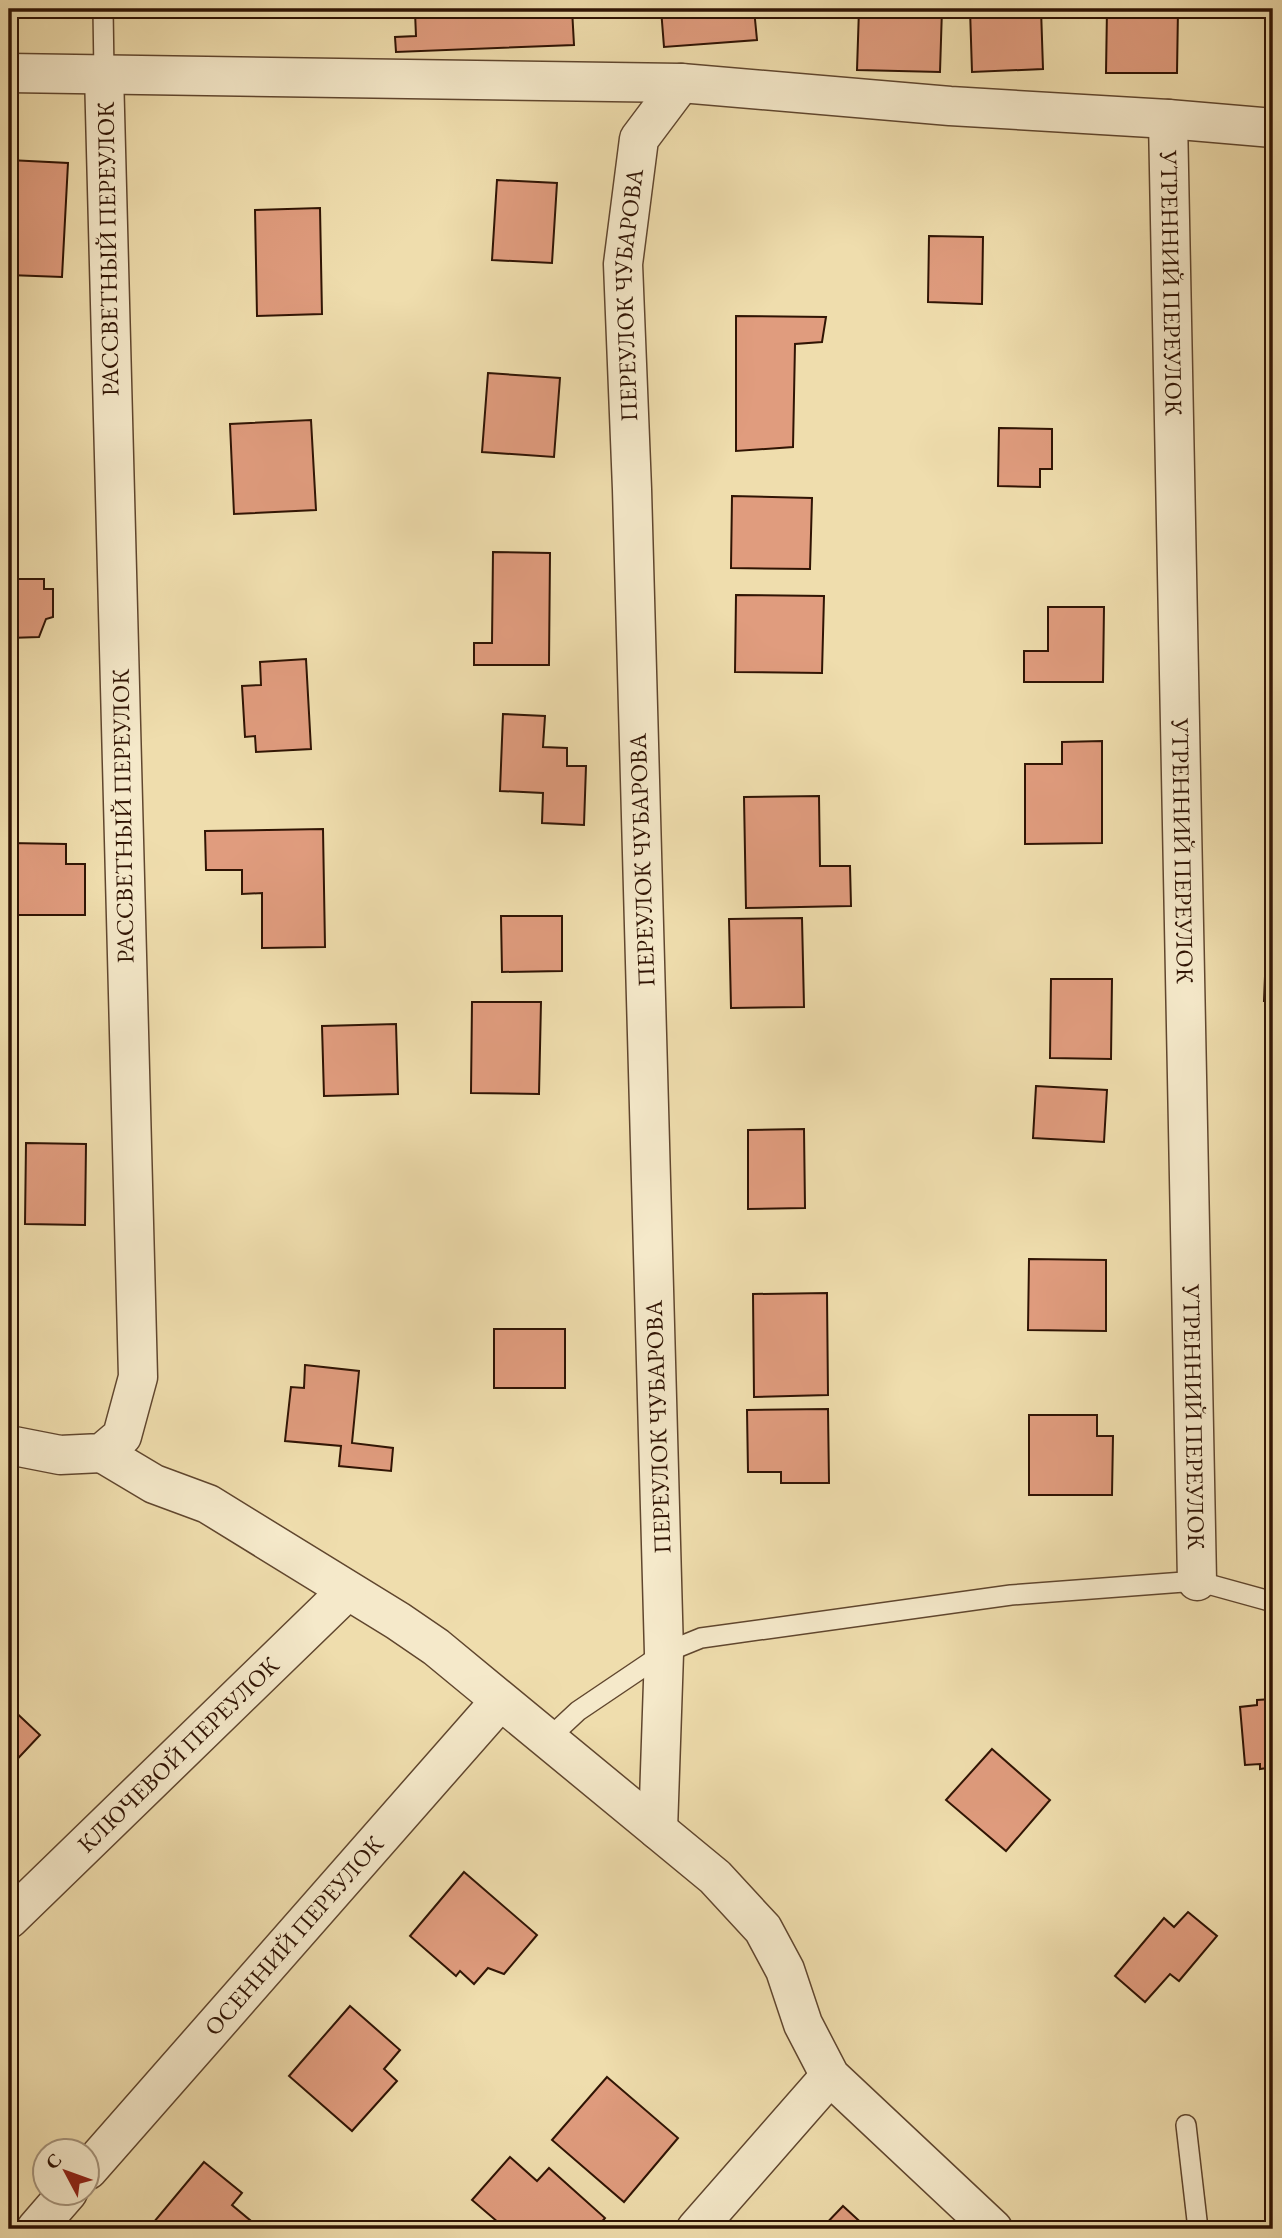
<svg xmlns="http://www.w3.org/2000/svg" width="1282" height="2238" viewBox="0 0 1282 2238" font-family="'EB Garamond',serif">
<rect width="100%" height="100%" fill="#efddad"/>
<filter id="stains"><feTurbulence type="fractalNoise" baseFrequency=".00286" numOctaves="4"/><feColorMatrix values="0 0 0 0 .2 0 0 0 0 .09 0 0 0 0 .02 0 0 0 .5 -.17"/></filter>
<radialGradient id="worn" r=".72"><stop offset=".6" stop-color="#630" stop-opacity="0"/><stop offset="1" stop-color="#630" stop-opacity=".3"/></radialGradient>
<!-- building -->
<g fill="#e09c7e" stroke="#301404" stroke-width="2">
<path d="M 438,9 L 572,9 L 574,45 L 396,52 L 395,37 L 416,36 L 415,12 L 438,11 Z"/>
<path d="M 661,9 L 754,9 L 757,40 L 664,47 Z"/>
<path d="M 859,9 L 942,9 L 940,72 L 857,70 Z"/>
<path d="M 970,9 L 1041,9 L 1043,69 L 972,72 Z"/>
<path d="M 1107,9 L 1178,9 L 1177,73 L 1106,73 Z"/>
<path d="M 9,160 L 68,163 L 62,277 L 9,275 Z"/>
<path d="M 497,180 L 557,183 L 552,263 L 492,260 Z"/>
<path d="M 320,208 L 322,314 L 257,316 L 255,210 Z"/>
<path d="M 929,236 L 983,237 L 982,304 L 928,302 Z"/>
<path d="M 1266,309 L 1273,309 L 1273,389 L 1265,389 Z"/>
<path d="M 736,316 L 826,317 L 822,342 L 795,344 L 793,447 L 736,451 Z"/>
<path d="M 488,373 L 560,378 L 554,457 L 482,452 Z"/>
<path d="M 311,420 L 316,510 L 234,514 L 230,424 Z"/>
<path d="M 999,428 L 1052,429 L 1052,469 L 1040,469 L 1040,487 L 998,486 Z"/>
<path d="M 1266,487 L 1273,487 L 1273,574 L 1269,574 Z"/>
<path d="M 732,496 L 812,498 L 810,569 L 731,568 Z"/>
<path d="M 493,552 L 550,553 L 549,665 L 474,665 L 474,643 L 492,643 Z"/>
<path d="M 9,579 L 44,579 L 44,589 L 53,589 L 53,617 L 46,619 L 39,637 L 9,638 Z"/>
<path d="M 736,595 L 824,596 L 822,673 L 735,672 Z"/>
<path d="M 1048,607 L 1104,607 L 1103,682 L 1024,682 L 1024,651 L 1048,651 Z"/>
<path d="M 306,659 L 311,749 L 256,752 L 255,736 L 245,737 L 242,686 L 261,685 L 260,662 Z"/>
<path d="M 503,714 L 545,716 L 543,747 L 567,748 L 567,766 L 586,766 L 584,825 L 542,823 L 543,793 L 500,791 Z"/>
<path d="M 1102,741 L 1102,843 L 1025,844 L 1025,764 L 1062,764 L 1062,742 Z"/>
<path d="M 819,796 L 820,866 L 850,866 L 851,906 L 746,908 L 744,797 Z"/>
<path d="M 323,829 L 325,947 L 262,948 L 262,893 L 242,894 L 242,870 L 206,870 L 205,831 Z"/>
<path d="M 9,843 L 66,844 L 66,864 L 85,864 L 85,915 L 9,915 Z"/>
<path d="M 501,916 L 562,916 L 562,971 L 502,972 Z"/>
<path d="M 802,918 L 804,1007 L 731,1008 L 729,919 Z"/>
<path d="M 1267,928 L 1273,928 L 1273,1001 L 1264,1001 Z"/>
<path d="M 1051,979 L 1112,979 L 1111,1059 L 1050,1058 Z"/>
<path d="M 472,1002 L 541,1002 L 539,1094 L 471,1093 Z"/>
<path d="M 396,1024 L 398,1094 L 324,1096 L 322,1026 Z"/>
<path d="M 1036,1086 L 1107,1090 L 1104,1142 L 1033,1138 Z"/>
<path d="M 804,1129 L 805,1208 L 748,1209 L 748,1130 Z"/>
<path d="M 26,1143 L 86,1144 L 85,1225 L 25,1224 Z"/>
<path d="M 1029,1259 L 1106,1260 L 1106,1331 L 1028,1330 Z"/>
<path d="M 827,1293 L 828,1395 L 754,1397 L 753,1294 Z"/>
<rect x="494" y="1329" width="71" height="59"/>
<path d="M 305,1365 L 359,1371 L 352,1443 L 393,1448 L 391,1471 L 339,1466 L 341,1446 L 285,1441 L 291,1387 L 304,1388 Z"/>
<path d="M 828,1409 L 829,1483 L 781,1483 L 781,1472 L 748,1472 L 747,1410 Z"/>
<path d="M 1029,1415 L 1097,1415 L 1097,1436 L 1113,1436 L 1112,1495 L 1029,1495 Z"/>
<path d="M 9,1533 L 17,1535 L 9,1568 Z"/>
<path d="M 1273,1699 L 1273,1767 L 1260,1769 L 1260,1764 L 1245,1765 L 1240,1707 L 1257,1705 L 1257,1700 Z"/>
<path d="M 9,1706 L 40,1735 L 9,1768 Z"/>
<path d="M 992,1749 L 1050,1800 L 1006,1851 L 946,1800 Z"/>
<path d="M 464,1872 L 537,1935 L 504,1974 L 488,1968 L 474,1984 L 460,1971 L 456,1976 L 410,1936 Z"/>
<path d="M 1188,1912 L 1217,1936 L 1179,1981 L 1170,1974 L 1145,2002 L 1115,1976 L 1164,1918 L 1174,1927 Z"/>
<path d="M 350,2006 L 400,2050 L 384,2069 L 397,2081 L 352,2131 L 289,2076 Z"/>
<path d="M 607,2077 L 678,2138 L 624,2202 L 552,2140 Z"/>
<path d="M 510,2157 L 537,2181 L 549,2168 L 605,2218 L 596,2229 L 506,2229 L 472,2200 Z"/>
<path d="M 204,2162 L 242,2193 L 232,2205 L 257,2226 L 255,2229 L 161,2229 L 153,2223 Z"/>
<path d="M 843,2206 L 868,2229 L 821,2229 Z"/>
</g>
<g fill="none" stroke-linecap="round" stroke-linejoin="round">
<!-- lane casing -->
<g stroke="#60462e" stroke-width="22">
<g id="lane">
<path d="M 103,9 L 104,73"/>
<path d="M 548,1739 L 578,1711 L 664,1653 L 701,1638 L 1011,1595 L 1197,1581 L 1273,1602"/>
<path d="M 1186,2125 L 1198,2229"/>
</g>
</g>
<!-- street casing -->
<g stroke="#60462e" stroke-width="41">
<g id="street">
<path d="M 9,73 L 681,83 L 950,106 L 1168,119 L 1273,128"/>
<path id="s1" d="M 1168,119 L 1197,1581"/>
<path d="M 9,1445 L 60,1455 L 102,1453 L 122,1436 L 138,1377 L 104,73"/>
<path d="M 102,1453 L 154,1484 L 208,1504 L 398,1621 L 436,1647 L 715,1877 L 763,1929 L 785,1970 L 803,2024 L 830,2076 L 993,2229"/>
<path id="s2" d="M 658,1830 L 664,1653 L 632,489 L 623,264 L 639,139 L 681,83"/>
<path id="s3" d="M 9,1919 L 347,1591"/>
<path id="s4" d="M 88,2170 L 500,1701"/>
<path d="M 36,2229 L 68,2192"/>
<path d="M 696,2229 L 830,2076"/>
</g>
</g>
<!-- lane -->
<use href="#lane" stroke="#f5e9ca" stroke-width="19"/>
<!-- street -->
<use href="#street" stroke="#f5e9ca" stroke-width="38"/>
</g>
<g text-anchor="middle" stroke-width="6" stroke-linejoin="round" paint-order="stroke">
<!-- street labels -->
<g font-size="24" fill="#301404" stroke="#f5e9ca">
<text transform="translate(108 249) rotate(-91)" y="8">РАССВЕТНЫЙ ПЕРЕУЛОК</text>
<text dy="8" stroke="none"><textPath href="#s1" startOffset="164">УТРЕННИЙ ПЕРЕУЛОК</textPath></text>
<text dy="8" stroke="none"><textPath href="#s2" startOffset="1536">ПЕРЕУЛОК ЧУБАРОВА</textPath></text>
<text transform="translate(123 816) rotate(-91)" y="8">РАССВЕТНЫЙ ПЕРЕУЛОК</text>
<text dy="8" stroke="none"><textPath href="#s1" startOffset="732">УТРЕННИЙ ПЕРЕУЛОК</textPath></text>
<text transform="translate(642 860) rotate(-92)" y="8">ПЕРЕУЛОК ЧУБАРОВА</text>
<text dy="8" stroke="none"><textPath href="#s1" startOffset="1298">УТРЕННИЙ ПЕРЕУЛОК</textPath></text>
<text transform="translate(658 1427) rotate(-92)" y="8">ПЕРЕУЛОК ЧУБАРОВА</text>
<text dy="8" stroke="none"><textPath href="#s3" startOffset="236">КЛЮЧЕВОЙ ПЕРЕУЛОК</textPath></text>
<text dy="8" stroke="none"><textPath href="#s4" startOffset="312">ОСЕННИЙ ПЕРЕУЛОК</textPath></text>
</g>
</g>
<!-- margin -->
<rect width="1282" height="2238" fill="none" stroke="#efddad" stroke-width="35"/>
<rect x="10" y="10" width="1261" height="2217" fill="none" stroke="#301404" stroke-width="3.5"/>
<rect x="18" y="18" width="1247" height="2203" fill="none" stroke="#301404" stroke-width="2"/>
<!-- north arrow -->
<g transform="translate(66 2172) rotate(311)"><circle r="33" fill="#f5e9ca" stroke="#a6947b" stroke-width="2"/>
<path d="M0-5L12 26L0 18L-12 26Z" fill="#8f2418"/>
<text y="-10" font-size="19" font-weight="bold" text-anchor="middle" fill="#301404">С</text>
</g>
<rect width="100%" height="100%" filter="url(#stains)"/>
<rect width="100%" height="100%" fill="url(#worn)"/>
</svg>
